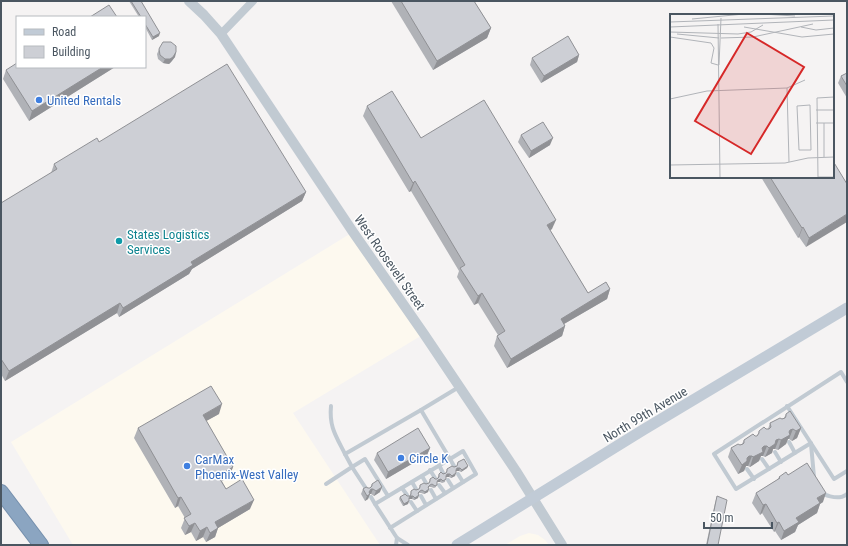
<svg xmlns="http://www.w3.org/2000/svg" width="848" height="546" viewBox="0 0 848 546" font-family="'Roboto Condensed',sans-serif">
<rect width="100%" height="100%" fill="#f5f3f3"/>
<!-- commercial -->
<g fill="#fdf9ef">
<path d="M 353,232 L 424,334 L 293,413 L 380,545 L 73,545 L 11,442 Z"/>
<path d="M 529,533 L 538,535 L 545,540 L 549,545 L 505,545 L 520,536 Z"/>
</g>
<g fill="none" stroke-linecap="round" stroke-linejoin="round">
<!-- motorway casing -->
<g stroke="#7690ad" stroke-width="16">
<path id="motorway" d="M 1,492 L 41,545"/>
</g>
<!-- service -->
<g stroke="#c1cad2" stroke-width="4">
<path d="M 331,406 C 329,427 336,436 345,454"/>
<path d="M 787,406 L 834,479 L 847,471"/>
<path d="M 789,442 L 795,453"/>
<path d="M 811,443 L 736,489 L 714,454 L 841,372 L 847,382"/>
<path d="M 811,444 L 814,477"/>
<path d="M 775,452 L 781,462"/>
<path d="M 762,459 L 769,469"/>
<path d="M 439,465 L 443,473"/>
<path d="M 747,469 L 754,479"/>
<path d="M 430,470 L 435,478"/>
<path d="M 458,474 L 463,482"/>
<path d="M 422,476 L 426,483"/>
<path d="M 448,480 L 453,488"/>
<path d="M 412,482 L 416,489"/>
<path d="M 326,484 L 352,467 L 345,454 L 421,410"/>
<path d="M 439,485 L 445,493"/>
<path d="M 402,488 L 407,495"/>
<path d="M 367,490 L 352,467 L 365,459 L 388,496"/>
<path d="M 431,490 L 436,499"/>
<path d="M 821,492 C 825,496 835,498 841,497 C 842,497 846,495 847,494"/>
<path d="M 421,496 L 426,505"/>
<path d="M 371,497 L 375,504"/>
<path d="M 411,502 L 417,511"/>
<path d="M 390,528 L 476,474 L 463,451 L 450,459 L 454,466"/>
<path d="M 396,545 L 397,538"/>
<path d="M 408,545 L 397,538 L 375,504 L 450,459 L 421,410 L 459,387"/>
</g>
<!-- minor -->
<path stroke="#c1cad2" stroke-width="8" d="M 221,34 L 253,1"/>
<!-- tertiary -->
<path stroke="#c1cad2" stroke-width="10" d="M 189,1 L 204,15 L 221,34 L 353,232 L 424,334 L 516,471 L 562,545"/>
<!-- secondary -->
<path stroke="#c1cbd6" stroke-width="11" d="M 457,545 L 643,430 L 847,308"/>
<!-- motorway -->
<use href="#motorway" stroke="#8ba5c1" stroke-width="14"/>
</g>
<!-- wall -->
<g fill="#b0b2b7">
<path d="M 129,1 L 141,1 L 159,36 L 152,40 L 145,27 L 145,17 L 139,17 Z"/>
<path d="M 391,1 L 474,1 L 491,28 L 487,38 L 433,70 Z"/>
<path d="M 160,47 L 176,52 L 175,57 L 171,62 L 169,64 L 163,63 L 158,59 L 157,54 Z"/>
<path d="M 579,55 L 577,62 L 541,83 L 530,65 L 532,58 Z"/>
<path d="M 17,67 L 115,67 L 29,121 L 3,79 L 6,70 Z"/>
<path d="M 847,73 L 847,98 L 838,83 L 841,76 Z"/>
<path d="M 367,106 L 421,138 L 552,229 L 550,230 L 588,293 L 610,289 L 607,299 L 564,324 L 565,326 L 562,336 L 507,368 L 494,346 L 497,336 L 498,335 L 478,303 L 474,305 L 457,277 L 459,271 L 411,191 L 409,192 L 363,116 Z"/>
<path d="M 521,135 L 550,145 L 529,158 L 518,142 Z"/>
<path d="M 99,142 L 306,192 L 302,201 L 192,269 L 189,274 L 119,317 L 117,313 L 5,381 L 1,374 L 1,203 L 51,173 L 54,164 Z"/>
<path d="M 761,177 L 833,177 L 847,184 L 806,247 L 799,237 L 798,238 Z"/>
<path d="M 219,414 L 206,421 L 233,467 L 229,477 L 222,481 L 226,489 L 250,509 L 218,528 L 215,537 L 206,542 L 203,537 L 196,541 L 191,532 L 185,535 L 181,528 L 185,518 L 178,506 L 175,508 L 134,438 L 138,428 Z"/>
<path d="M 786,414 L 801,428 L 797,438 L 792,441 L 789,439 L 788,439 L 786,444 L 778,450 L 775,449 L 773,449 L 772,453 L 765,457 L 763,456 L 761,456 L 759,461 L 750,467 L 748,466 L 746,466 L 744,471 L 738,474 L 728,457 L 731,448 L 742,444 L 744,440 L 757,436 L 759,431 L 768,429 L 770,423 L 784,418 Z"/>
<path d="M 430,448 L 427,455 L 386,479 L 374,460 L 377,453 Z"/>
<path d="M 468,466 L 467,468 L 461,472 L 459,471 L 456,471 L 455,476 L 451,478 L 449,477 L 446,477 L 445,482 L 442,483 L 440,482 L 437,482 L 436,487 L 434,488 L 431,487 L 429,487 L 428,492 L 424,494 L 421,493 L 419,493 L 418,498 L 414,500 L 412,499 L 409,499 L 408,504 L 403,506 L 399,499 L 400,497 L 410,496 L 411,491 L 419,489 L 420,485 L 429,483 L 430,479 L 437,479 L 439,474 L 446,473 L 447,469 L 454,467 Z"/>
<path d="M 788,475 L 823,502 L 820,504 L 817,513 L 798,525 L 795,532 L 781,540 L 775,531 L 774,532 L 762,513 L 760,515 L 752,503 L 756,493 L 777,480 L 779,477 Z"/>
<path d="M 372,484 L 380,492 L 374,496 L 371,494 L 370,494 L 368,499 L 365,501 L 361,494 L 363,489 L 370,488 Z"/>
<path d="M 717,496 L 718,545 L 706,545 L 715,503 Z"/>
</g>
<!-- shaded-wall -->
<g fill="#909195">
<path d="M 491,28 L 487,38 L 433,70 L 437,61 Z"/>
<path d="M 160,33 L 159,36 L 152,40 L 153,37 Z"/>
<path d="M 176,52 L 175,57 L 171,62 L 169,64 L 163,63 L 165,59 Z"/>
<path d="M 579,55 L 577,62 L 541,83 L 544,76 Z"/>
<path d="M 103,67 L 115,67 L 29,121 L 32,111 Z"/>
<path d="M 553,138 L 550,145 L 529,158 L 531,151 Z"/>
<path d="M 415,181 L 411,191 L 409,192 L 413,183 Z"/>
<path d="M 306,192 L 302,201 L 192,269 L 189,274 L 119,317 L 123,308 L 191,262 Z"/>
<path d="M 847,214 L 847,222 L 806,247 L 809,238 Z"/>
<path d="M 556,220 L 552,229 L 544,234 L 547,225 Z"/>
<path d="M 803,227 L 799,237 L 798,238 L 802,228 Z"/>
<path d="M 610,289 L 607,299 L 557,328 L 561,319 Z"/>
<path d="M 482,293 L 478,303 L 474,305 L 478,296 Z"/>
<path d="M 120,303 L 117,313 L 5,381 L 9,371 Z"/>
<path d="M 565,326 L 562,336 L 507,368 L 511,359 Z"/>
<path d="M 222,404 L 219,414 L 199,425 L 203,415 Z"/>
<path d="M 801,428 L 797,438 L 792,441 L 796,431 Z"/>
<path d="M 793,429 L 789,439 L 788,439 L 786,444 L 778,450 L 781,440 L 790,430 Z"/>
<path d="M 779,439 L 775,449 L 773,449 L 772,453 L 765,457 L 769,448 L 776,440 Z"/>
<path d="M 764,446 L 767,446 L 763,456 L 761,456 L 759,461 L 750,467 L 753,457 Z"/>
<path d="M 430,448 L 427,455 L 386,479 L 388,472 Z"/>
<path d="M 749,456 L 752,456 L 748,466 L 746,466 L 744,471 L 738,474 L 742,465 Z"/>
<path d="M 468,466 L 467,468 L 461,472 L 462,470 Z"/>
<path d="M 233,467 L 229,477 L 215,485 L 218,476 Z"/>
<path d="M 457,468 L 460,468 L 459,471 L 456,471 L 455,473 L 456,470 Z"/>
<path d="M 456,473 L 455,476 L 451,478 L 452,476 Z"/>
<path d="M 447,474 L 450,474 L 449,477 L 446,477 L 445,479 L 446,476 Z"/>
<path d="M 441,479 L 440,482 L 437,482 L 436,484 L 438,480 Z"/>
<path d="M 382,487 L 380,492 L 374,496 L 376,491 Z"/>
<path d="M 371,489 L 373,489 L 371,494 L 369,494 L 370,494 L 368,499 L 365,501 L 367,496 Z"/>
<path d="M 429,489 L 428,492 L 424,494 L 425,492 Z"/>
<path d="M 826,493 L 823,502 L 820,504 L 817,513 L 798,525 L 795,532 L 781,540 L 784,531 L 796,518 L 817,498 Z"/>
<path d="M 419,495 L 418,498 L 414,500 L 415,498 Z"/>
<path d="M 410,496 L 413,496 L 412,499 L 409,499 L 408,501 Z"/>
<path d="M 181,497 L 178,506 L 175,508 L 178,498 Z"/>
<path d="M 254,500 L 250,509 L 218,528 L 215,537 L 206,542 L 210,533 L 215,522 Z"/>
<path d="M 409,501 L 408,504 L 403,506 L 404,504 Z"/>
<path d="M 766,504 L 762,513 L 760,515 L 763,505 Z"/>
<path d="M 779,522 L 775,531 L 774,532 L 777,523 Z"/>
<path d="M 195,523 L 191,532 L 185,535 L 189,526 Z"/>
<path d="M 207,527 L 203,537 L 196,541 L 200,531 Z"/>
</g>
<!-- building -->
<g fill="#cdcfd5" stroke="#909195">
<path d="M 131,1 L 141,1 L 160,33 L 153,37 L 145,24 L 145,17 L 141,17 Z"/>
<path d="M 401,1 L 474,1 L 491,28 L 437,61 Z"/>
<path d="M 109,5 L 117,17 L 90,17 Z"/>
<path d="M 568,36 L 579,55 L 544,76 L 532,58 Z"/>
<path d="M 163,42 L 171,42 L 176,46 L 176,52 L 173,57 L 170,59 L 165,59 L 160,55 L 159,49 L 160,47 Z"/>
<path d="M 17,63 L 17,67 L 103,67 L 32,111 L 6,70 Z"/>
<path d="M 227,64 L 306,192 L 191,262 L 193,265 L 123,308 L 120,303 L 9,371 L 1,359 L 1,203 L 57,169 L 54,164 L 97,138 L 99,142 Z"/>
<path d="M 847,73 L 847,86 L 841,76 Z"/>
<path d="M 392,91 L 421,138 L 484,100 L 556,220 L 547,225 L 588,293 L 606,282 L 610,289 L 561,319 L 565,326 L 511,359 L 497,336 L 505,331 L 482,293 L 478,296 L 460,268 L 465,265 L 415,181 L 413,183 L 367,106 Z"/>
<path d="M 543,122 L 553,138 L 531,151 L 521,135 Z"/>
<path d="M 833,161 L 847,184 L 847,214 L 809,238 L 803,227 L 802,228 L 770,177 L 833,177 Z"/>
<path d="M 211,386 L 222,404 L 203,415 L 233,467 L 218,476 L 226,489 L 242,479 L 254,500 L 215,522 L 218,528 L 210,533 L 207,527 L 200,531 L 195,523 L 189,526 L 184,518 L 191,514 L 181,497 L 178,498 L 138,428 Z"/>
<path d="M 790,411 L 801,428 L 796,431 L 793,429 L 790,430 L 789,432 L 790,435 L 781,440 L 779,439 L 776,440 L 775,444 L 769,448 L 767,446 L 764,446 L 762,448 L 763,452 L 753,457 L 752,456 L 749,456 L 747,458 L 747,461 L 742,465 L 731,448 L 738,444 L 740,445 L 743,444 L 744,443 L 744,440 L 753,434 L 755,436 L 757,436 L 759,433 L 759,431 L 764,427 L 766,429 L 769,429 L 771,427 L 770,423 L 780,418 L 782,419 L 785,418 L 786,416 L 786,414 Z"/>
<path d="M 418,428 L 430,448 L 388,472 L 377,453 Z"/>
<path d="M 464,459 L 468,466 L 462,470 L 460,468 L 457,468 L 456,470 L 456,473 L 452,476 L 450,474 L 447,474 L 446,476 L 446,479 L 443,481 L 441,479 L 438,480 L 437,482 L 437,485 L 435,486 L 432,484 L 430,485 L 428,487 L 429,489 L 425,492 L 422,490 L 420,491 L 418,493 L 419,495 L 415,498 L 413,496 L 410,496 L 409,498 L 409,501 L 404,504 L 400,497 L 405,494 L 407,496 L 410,496 L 411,494 L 411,491 L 414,489 L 416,490 L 419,489 L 420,487 L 420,485 L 424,483 L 426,484 L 429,483 L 430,481 L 430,479 L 433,477 L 435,479 L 437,479 L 439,477 L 439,474 L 441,472 L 443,474 L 446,473 L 447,471 L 447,469 L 452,466 L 454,467 L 457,466 L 458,462 Z"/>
<path d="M 807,463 L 826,493 L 817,498 L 820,503 L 796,518 L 799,522 L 784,531 L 779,522 L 777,523 L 766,504 L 763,505 L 756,493 L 780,478 L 779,477 L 786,472 L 788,475 Z"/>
<path d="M 378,480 L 382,487 L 376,491 L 373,489 L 371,489 L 369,492 L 370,494 L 367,496 L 363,489 L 366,487 L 368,488 L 370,488 L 372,486 L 372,484 Z"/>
<path d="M 717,496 L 727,500 L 718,545 L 707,545 Z"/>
</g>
<!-- markers -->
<g fill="#3f7fe0" stroke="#fff" stroke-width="1.5">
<circle cx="39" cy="100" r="4"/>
<circle cx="401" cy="458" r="4"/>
<circle cx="187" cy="466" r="4"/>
</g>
<circle fill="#0f9aa8" stroke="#fff" stroke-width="1.5" cx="119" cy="241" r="4"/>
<g text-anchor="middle" stroke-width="3" stroke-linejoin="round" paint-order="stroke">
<!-- shop labels -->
<g font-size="13" fill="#366cbe" stroke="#fff" text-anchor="start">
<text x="47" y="105">United Rentals</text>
<text x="409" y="463">Circle K</text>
<text x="195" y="464">CarMax<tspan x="195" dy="15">Phoenix-West Valley</tspan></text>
</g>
<!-- culture labels -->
<g font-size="13" fill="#0d838f" stroke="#fff" text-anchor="start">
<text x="127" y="239">States Logistics<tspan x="127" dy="15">Services</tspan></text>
</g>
<!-- street labels -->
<g font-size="13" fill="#4a5661" stroke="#fff">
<text transform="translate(390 262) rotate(55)" y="5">West Roosevelt Street</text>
<text transform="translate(645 414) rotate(-31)" y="5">North 99th Avenue</text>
</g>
</g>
<!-- overview -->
<g transform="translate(670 14)">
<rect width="164" height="164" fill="#f5f3f3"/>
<path fill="none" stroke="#b1b4b9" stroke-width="1" d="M 93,0 L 125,2M 22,5 L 74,0M 0,8 L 164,2M 48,10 L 50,164M 0,13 L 164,6M 74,13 L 132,23 L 164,20M 131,13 L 146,16 L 164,14M 0,18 L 68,20 L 81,18 L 93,11M 7,20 L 49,24M 0,23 L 41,29 L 44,34 L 41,49 L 48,51M 51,24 L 83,23 L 143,10M 49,51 L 51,4M 117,74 L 119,148M 0,85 L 37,77 L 117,74 L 135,66M 140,91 L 141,136 L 129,136 L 127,92 ZM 146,96 L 164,96M 146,109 L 164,109M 154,109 L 154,143M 0,151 L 115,149 L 138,144 L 164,143M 148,163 L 164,163M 148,164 L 147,84 L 164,83"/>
<path fill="#d62828" fill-opacity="0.15" stroke="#d62828" stroke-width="2" d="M 77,19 L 134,53 L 81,140 L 25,107 Z"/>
<rect width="164" height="164" fill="none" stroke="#4a5661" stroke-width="2"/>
</g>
<!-- border -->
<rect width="848" height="546" fill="none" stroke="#4a5661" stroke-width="4"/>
<!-- legend -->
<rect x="16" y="16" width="130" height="52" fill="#ffffff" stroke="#b7bbc0"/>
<rect x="24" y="29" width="20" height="6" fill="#c1cbd6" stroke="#b7bbc0"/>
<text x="52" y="36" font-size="12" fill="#4a5661">Road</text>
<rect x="24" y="46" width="20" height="12" fill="#cdcfd5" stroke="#b7bbc0"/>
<text x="52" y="56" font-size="12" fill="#4a5661">Building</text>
<!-- scale -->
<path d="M704 522v6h68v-6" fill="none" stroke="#4a5661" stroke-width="2"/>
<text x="710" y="522" font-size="12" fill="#4a5661" stroke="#ffffff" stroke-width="3" paint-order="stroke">50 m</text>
</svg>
